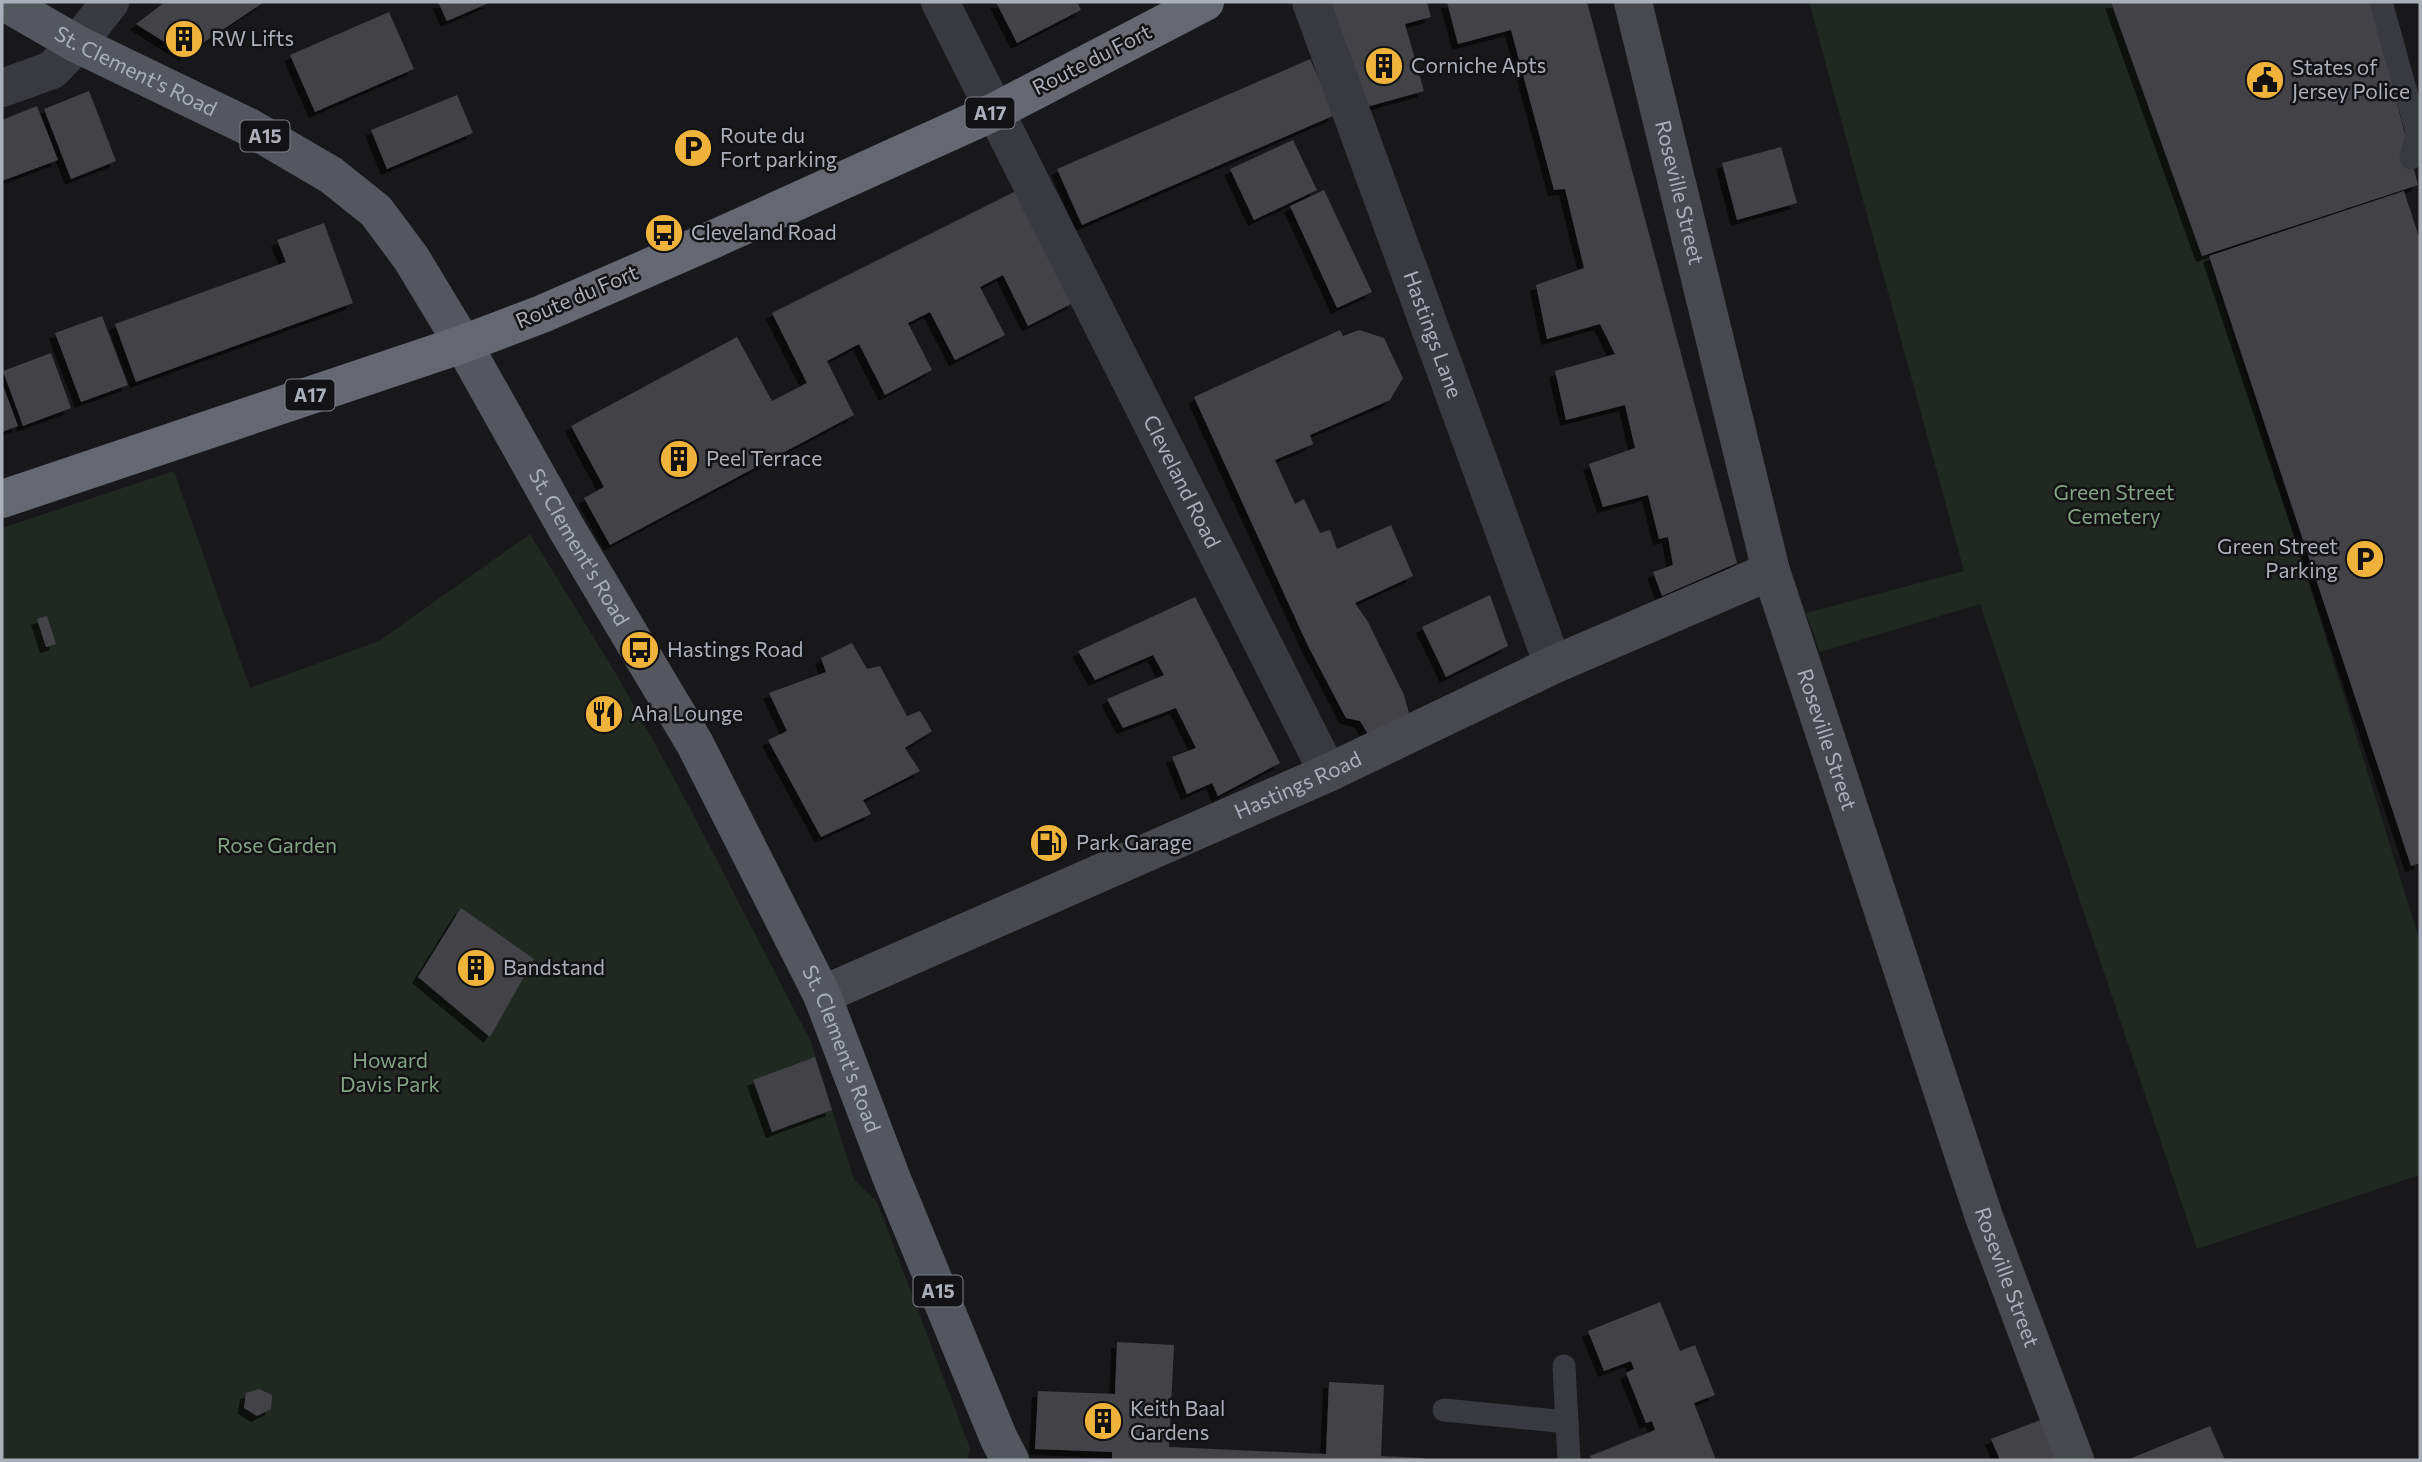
<svg xmlns="http://www.w3.org/2000/svg" width="2422" height="1462" viewBox="0 0 2422 1462" font-family="Commissioner,sans-serif">
<defs>
<filter id="shadow"><feDropShadow dx="-6" dy="6" stdDeviation="0" flood-color="#0009"/></filter>
</defs>
<rect width="100%" height="100%" fill="#18181a"/>
<!-- green -->
<g fill="#202821">
<path d="M 1809,2 L 2111,2 L 2207,253 L 2420,942 L 2420,1175 L 2197,1249 L 1980,604 L 1820,652 L 1806,613 L 1964,571 Z"/>
<path d="M 174,471 L 250,688 L 379,641 L 530,534 L 618,677 L 683,795 L 811,1042 L 854,1180 L 877,1202 L 970,1448 L 967,1460 L 2,1460 L 2,528 Z"/>
</g>
<!-- building -->
<g fill="#424347" filter="url(#shadow)">
<path d="M 165,2 L 264,2 L 185,55 L 136,24 Z"/>
<path d="M 438,2 L 491,2 L 447,21 Z"/>
<path d="M 996,2 L 1077,2 L 1081,10 L 1017,43 Z"/>
<path d="M 1323,2 L 1427,2 L 1431,17 L 1405,24 L 1424,91 L 1363,108 Z"/>
<path d="M 1447,2 L 1587,2 L 1737,563 L 1662,596 L 1653,572 L 1673,565 L 1668,537 L 1659,539 L 1648,495 L 1603,507 L 1589,464 L 1635,448 L 1625,405 L 1566,420 L 1555,371 L 1615,354 L 1600,324 L 1547,339 L 1536,285 L 1584,268 L 1565,189 L 1554,190 L 1511,30 L 1458,44 Z"/>
<path d="M 2111,2 L 2371,2 L 2418,185 L 2202,256 Z"/>
<path d="M 389,12 L 414,69 L 315,112 L 290,55 Z"/>
<path d="M 1310,59 L 1335,115 L 1082,225 L 1057,169 Z"/>
<path d="M 89,91 L 116,161 L 71,179 L 44,109 Z"/>
<path d="M 457,95 L 473,133 L 387,169 L 371,130 Z"/>
<path d="M 37,106 L 58,160 L 2,181 L 2,120 Z"/>
<path d="M 1293,140 L 1317,190 L 1254,220 L 1230,169 Z"/>
<path d="M 1781,147 L 1797,203 L 1737,220 L 1722,163 Z"/>
<path d="M 1324,190 L 1372,292 L 1337,308 L 1290,206 Z"/>
<path d="M 1016,191 L 1073,303 L 1028,326 L 1003,275 L 980,287 L 1005,335 L 955,360 L 930,312 L 908,323 L 932,370 L 885,395 L 859,344 L 827,361 L 854,415 L 610,545 L 584,498 L 604,487 L 571,426 L 737,337 L 772,401 L 807,383 L 772,313 Z"/>
<path d="M 2404,191 L 2420,240 L 2420,863 L 2411,866 L 2209,256 Z"/>
<path d="M 324,223 L 353,303 L 136,382 L 115,324 L 286,262 L 277,240 Z"/>
<path d="M 102,316 L 128,385 L 81,402 L 55,333 Z"/>
<path d="M 1340,330 L 1343,336 L 1359,330 L 1384,338 L 1403,378 L 1390,400 L 1310,435 L 1313,444 L 1275,460 L 1295,504 L 1304,499 L 1320,533 L 1330,530 L 1337,549 L 1391,525 L 1413,576 L 1355,603 L 1368,622 L 1404,695 L 1409,713 L 1368,734 L 1360,721 L 1346,718 L 1308,646 L 1194,397 Z"/>
<path d="M 51,353 L 71,408 L 23,426 L 3,371 Z"/>
<path d="M 2,383 L 18,426 L 2,432 Z"/>
<path d="M 1490,595 L 1508,646 L 1446,677 L 1422,627 Z"/>
<path d="M 1195,597 L 1280,763 L 1218,796 L 1212,783 L 1187,794 L 1172,757 L 1196,748 L 1176,708 L 1123,728 L 1107,699 L 1164,675 L 1153,655 L 1095,680 L 1078,651 Z"/>
<path d="M 47,616 L 56,644 L 46,647 L 37,619 Z"/>
<path d="M 852,643 L 867,669 L 880,666 L 907,716 L 920,711 L 932,731 L 905,748 L 920,771 L 863,800 L 871,814 L 821,837 L 768,740 L 787,731 L 769,693 L 826,672 L 821,658 Z"/>
<path d="M 461,908 L 534,959 L 490,1037 L 418,977 Z"/>
<path d="M 815,1057 L 832,1110 L 772,1132 L 753,1080 Z"/>
<path d="M 1660,1302 L 1680,1351 L 1695,1345 L 1715,1395 L 1694,1403 L 1716,1460 L 1592,1460 L 1590,1456 L 1655,1430 L 1652,1421 L 1646,1423 L 1626,1373 L 1634,1369 L 1631,1361 L 1604,1371 L 1588,1331 Z"/>
<path d="M 1117,1342 L 1174,1345 L 1169,1447 L 1326,1454 L 1329,1382 L 1384,1385 L 1381,1456 L 1424,1458 L 1424,1460 L 1112,1460 L 1112,1452 L 1035,1449 L 1038,1391 L 1115,1394 Z"/>
<path d="M 259,1389 L 272,1395 L 271,1409 L 257,1416 L 244,1408 L 246,1393 Z"/>
<path d="M 2043,1419 L 2060,1460 L 2000,1460 L 1991,1439 Z"/>
<path d="M 2210,1426 L 2225,1460 L 2127,1460 Z"/>
</g>
<g fill="none" stroke-linecap="round" stroke-linejoin="round">
<!-- lane -->
<g stroke="#393a3f" stroke-width="23">
<path d="M 2381,2 L 2417,132 L 2411,158"/>
<path d="M 1564,1366 L 1569,1460"/>
<path d="M 1444,1410 L 1567,1422"/>
</g>
<!-- street -->
<g stroke="#393a3f" stroke-width="38">
<path id="s1" d="M 940,2 L 1328,773"/>
<path id="s2" d="M 1311,2 L 1553,665"/>
<path d="M 2,88 L 52,70 L 77,44 L 110,2"/>
</g>
<!-- secondary -->
<g stroke="#47494f" stroke-width="38">
<path id="s3" d="M 1633,2 L 1771,571 L 1984,1217 L 2075,1460"/>
<path id="s4" d="M 822,995 L 1328,773 L 1553,665 L 1771,571"/>
</g>
<!-- primary -->
<path stroke="#55575e" stroke-width="38" id="s5" d="M 4,2 L 77,44 L 247,126 L 331,175 L 376,211 L 411,258 L 463,344 L 568,531 L 695,744 L 822,995 L 892,1179 L 999,1439 L 1010,1460"/>
<!-- highway -->
<path stroke="#656870" stroke-width="38" d="M 2,499 L 463,344 L 542,314 L 714,239 L 996,111 L 1205,2"/>
</g>
<!-- icons -->
<defs>
<g id="building-disc" transform="scale(2.0125)"><circle r="9.5" fill="#efb33b" stroke="#131315"/><path d="M-4-6H4V6H1V3H-1V6H-4ZM-2.5-4.3h1.7v1.8h-1.7ZM.8-4.3h1.7v1.8H.8ZM-2.5-1h1.7V.8h-1.7ZM.8-1h1.7V.8H.8Z" fill="#111"/></g>
<g id="civic-disc" transform="scale(2.0125)"><circle r="9.5" fill="#efb33b" stroke="#131315"/><path d="M-.6-6.5H3V-4.5H.6V-3L4-1V1h2V6H-6V1h2V-1L-.6-3ZM-1.2 2.5V6h2.4V2.5Z" fill="#111"/></g>
<g id="parking-disc" transform="scale(2.0125)"><circle r="9.5" fill="#efb33b" stroke="#131315"/><path d="M-3.5-5.5H1a3.5 3.5 0 0 1 0 7H-1V5.5H-3.5ZM-1-3.4V-.6H.8a1.4 1.4 0 0 0 0-2.8Z" fill="#111"/></g>
<g id="bus-disc" transform="scale(2.0125)"><circle r="9.5" fill="#efb33b" stroke="#131315"/><path d="M-5-6H5V4H4V6H2V4H-2V6H-4V4H-5ZM-3.5-4V0h7V-4ZM-3.5 1.2v1.5H-2V1.2ZM2 1.2v1.5H3.5V1.2Z" fill="#111"/></g>
<g id="restaurant-disc" transform="scale(2.0125)"><circle r="9.5" fill="#efb33b" stroke="#131315"/><path d="M-5-6h1v4h1v-4h1v4h1v-4h1v5L-1.5 .5V6h-2V.5L-5-1ZM5-6V6H3V1.5H1.5Q1.5-4 5-6Z" fill="#111"/></g>
<g id="fuel-disc" transform="scale(2.0125)"><circle r="9.5" fill="#efb33b" stroke="#131315"/><path d="M-5.5-6h7V0h2V4h1.3V-2.5L3-4.5l.8-.8L6-3V5H2.5V1h-1V6h-7ZM-4.2-4.7v3.2H.2V-4.7Z" fill="#111"/></g>
</defs>
<g fill-rule="evenodd">
<use href="#building-disc" x="184" y="39"/>
<use href="#building-disc" x="1384" y="66"/>
<use href="#civic-disc" x="2265" y="80"/>
<use href="#parking-disc" x="693" y="148"/>
<use href="#bus-disc" x="664" y="233"/>
<use href="#building-disc" x="679" y="459"/>
<use href="#parking-disc" x="2365" y="559"/>
<use href="#bus-disc" x="640" y="650"/>
<use href="#restaurant-disc" x="604" y="714"/>
<use href="#fuel-disc" x="1049" y="843"/>
<use href="#building-disc" x="476" y="968"/>
<use href="#building-disc" x="1103" y="1421"/>
</g>
<g text-anchor="middle" stroke-width="5" stroke-linejoin="round" paint-order="stroke">
<!-- shield labels -->
<g fill="#131315" stroke="#7d8088" stroke-width="2">
<rect x="965.5" y="97.5" width="49" height="31" rx="5"/>
<rect x="240.5" y="120.5" width="49" height="31" rx="5"/>
<rect x="285.5" y="379.5" width="49" height="31" rx="5"/>
<rect x="913.5" y="1275.5" width="49" height="31" rx="5"/>
</g>
<g font-size="19" font-weight="bold" fill="#aaafb9">
<text x="990" y="120">A17</text>
<text x="265" y="143">A15</text>
<text x="310" y="402">A17</text>
<text x="938" y="1298">A15</text>
</g>
<!-- poi labels -->
<g font-size="21" fill="#aaafb9" stroke="#131315" text-anchor="start">
<text x="211" y="46">RW Lifts</text>
<text x="1411" y="73">Corniche Apts</text>
<text x="2292" y="75">States of<tspan x="2292" dy="24">Jersey Police</tspan></text>
<text x="720" y="143">Route du<tspan x="720" dy="24">Fort parking</tspan></text>
<text x="691" y="240">Cleveland Road</text>
<text x="706" y="466">Peel Terrace</text>
<text x="2338" y="554" text-anchor="end">Green Street<tspan x="2338" dy="24">Parking</tspan></text>
<text x="667" y="657">Hastings Road</text>
<text x="631" y="721">Aha Lounge</text>
<text x="1076" y="850">Park Garage</text>
<text x="503" y="975">Bandstand</text>
<text x="1130" y="1416">Keith Baal<tspan x="1130" dy="24">Gardens</tspan></text>
</g>
<!-- street labels -->
<g font-size="21" fill="#aaafb9" stroke="#131315">
<text transform="translate(1092 60) rotate(-27)" y="7">Route du Fort</text>
<text dy="7" stroke="none"><textPath href="#s5" startOffset="149">St. Clement's Road</textPath></text>
<text dy="7" stroke="none"><textPath href="#s3" startOffset="196">Roseville Street</textPath></text>
<text transform="translate(577 297) rotate(-23)" y="7">Route du Fort</text>
<text dy="7" stroke="none"><textPath href="#s2" startOffset="354">Hastings Lane</textPath></text>
<text dy="7" stroke="none"><textPath href="#s1" startOffset="537">Cleveland Road</textPath></text>
<text dy="7" stroke="none"><textPath href="#s5" startOffset="821">St. Clement's Road</textPath></text>
<text dy="7" stroke="none"><textPath href="#s3" startOffset="763">Roseville Street</textPath></text>
<text dy="7" stroke="none"><textPath href="#s4" startOffset="520">Hastings Road</textPath></text>
<text dy="7" stroke="none"><textPath href="#s5" startOffset="1388">St. Clement's Road</textPath></text>
<text dy="7" stroke="none"><textPath href="#s3" startOffset="1330">Roseville Street</textPath></text>
</g>
<!-- park labels -->
<g font-size="21" fill="#82a484" stroke="#131315">
<text x="2114" y="500">Green Street<tspan x="2114" dy="24">Cemetery</tspan></text>
<text x="277" y="853">Rose Garden</text>
<text x="390" y="1068">Howard<tspan x="390" dy="24">Davis Park</tspan></text>
</g>
</g>
<!-- border -->
<rect width="2422" height="1462" fill="none" stroke="#aaafb9" stroke-width="7"/>
</svg>
